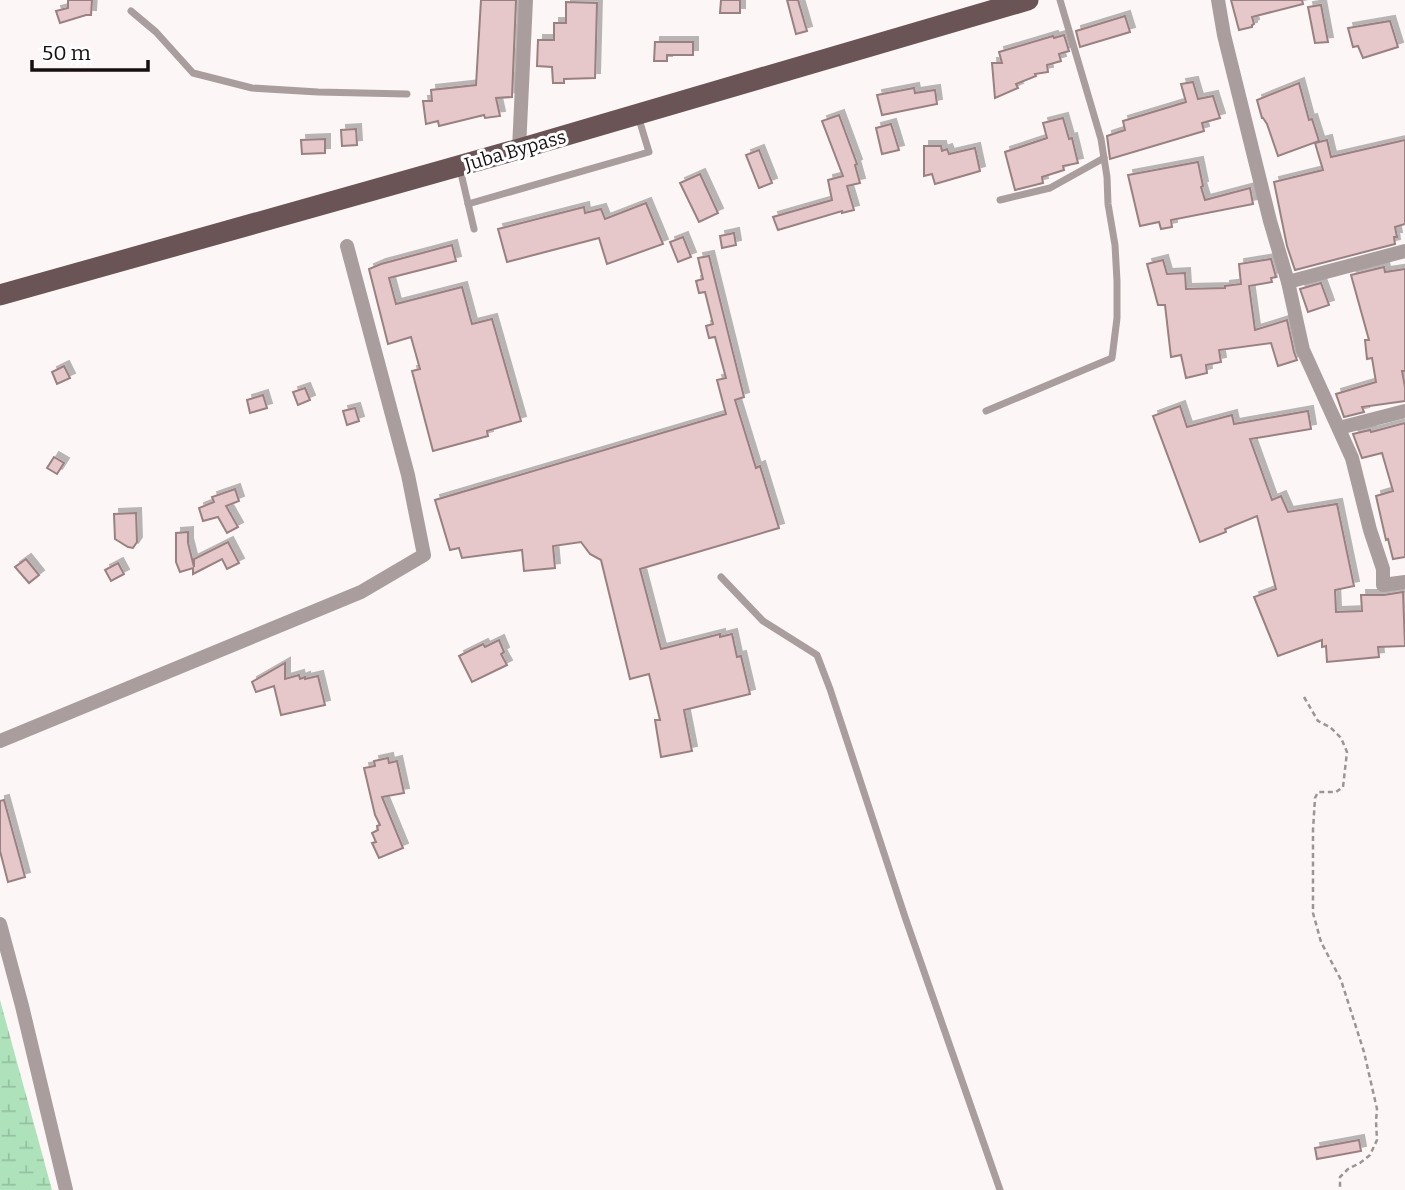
<svg xmlns="http://www.w3.org/2000/svg" width="1405" height="1190" viewBox="0 0 1405 1190" font-family="Bitter,serif">
<defs>
<pattern id="wetland-marsh" width="20" height="14" patternUnits="userSpaceOnUse" patternTransform="scale(1.75)"><rect width="20" height="14" fill="#aee2bb"/><path d="M1 5h8M5 5V1M11 12h8M15 12V8" fill="none" stroke="#95c1a0"/></pattern>
<filter id="shadow"><feDropShadow dx="5" dy="-5" stdDeviation="0" flood-color="#0004"/></filter>
</defs>
<rect width="100%" height="100%" fill="#fcf6f6"/>
<!-- wetland -->
<path fill="url(#wetland-marsh)" d="M 0,1000 L 52,1190 L 0,1190 Z"/>
<!-- building -->
<g fill="#e6c8ca" stroke="#9b8082" stroke-width="2" filter="url(#shadow)">
<path d="M 68,0 L 92,0 L 91,15 L 86,15 L 60,23 L 56,11 L 68,8 Z"/>
<path d="M 481,0 L 516,0 L 512,97 L 496,98 L 500,116 L 485,118 L 484,115 L 439,126 L 438,121 L 426,124 L 423,101 L 432,101 L 431,90 L 476,85 Z"/>
<path d="M 721,0 L 740,0 L 740,13 L 720,13 Z"/>
<path d="M 787,0 L 798,0 L 807,31 L 796,34 Z"/>
<path d="M 1231,0 L 1302,0 L 1303,4 L 1252,17 L 1254,24 L 1252,25 L 1252,27 L 1239,30 Z"/>
<path d="M 566,2 L 597,3 L 595,78 L 564,79 L 564,83 L 553,83 L 552,67 L 537,66 L 538,40 L 554,40 L 554,23 L 566,23 Z"/>
<path d="M 1321,5 L 1328,42 L 1315,43 L 1308,7 Z"/>
<path d="M 1125,16 L 1130,32 L 1080,47 L 1076,31 Z"/>
<path d="M 1390,21 L 1398,47 L 1363,58 L 1358,46 L 1353,47 L 1348,28 Z"/>
<path d="M 1064,35 L 1069,51 L 1059,54 L 1061,61 L 1047,65 L 1048,72 L 1035,74 L 1036,76 L 1016,84 L 1018,88 L 995,98 L 992,63 L 1002,63 L 999,52 L 1053,36 L 1054,38 Z"/>
<path d="M 655,42 L 693,42 L 693,55 L 667,55 L 667,61 L 654,61 Z"/>
<path d="M 1193,82 L 1198,99 L 1213,96 L 1220,118 L 1202,123 L 1204,131 L 1110,159 L 1107,136 L 1125,130 L 1123,121 L 1186,102 L 1181,84 Z"/>
<path d="M 1299,83 L 1309,120 L 1312,119 L 1319,141 L 1278,156 L 1267,124 L 1263,118 L 1262,118 L 1257,100 Z"/>
<path d="M 914,88 L 915,93 L 935,90 L 937,104 L 882,115 L 877,95 Z"/>
<path d="M 839,115 L 857,164 L 855,165 L 860,183 L 847,186 L 854,210 L 842,213 L 842,211 L 778,230 L 773,217 L 832,200 L 828,180 L 843,176 L 822,121 Z"/>
<path d="M 1063,118 L 1069,139 L 1072,138 L 1078,163 L 1063,166 L 1064,170 L 1042,177 L 1043,183 L 1015,190 L 1005,152 L 1047,138 L 1043,123 Z"/>
<path d="M 891,124 L 899,150 L 882,154 L 876,128 Z"/>
<path d="M 356,129 L 357,145 L 342,146 L 341,130 Z"/>
<path d="M 325,139 L 325,153 L 302,154 L 301,140 Z"/>
<path d="M 1327,140 L 1331,157 L 1405,140 L 1405,224 L 1395,227 L 1397,237 L 1394,237 L 1395,244 L 1295,270 L 1287,246 L 1274,182 L 1323,170 L 1315,143 Z"/>
<path d="M 924,146 L 941,146 L 942,151 L 947,149 L 949,154 L 975,148 L 980,171 L 935,184 L 932,174 L 924,176 Z"/>
<path d="M 759,150 L 772,183 L 759,188 L 746,155 Z"/>
<path d="M 1198,162 L 1203,186 L 1201,187 L 1205,200 L 1250,188 L 1253,204 L 1171,220 L 1172,227 L 1161,229 L 1159,222 L 1140,226 L 1128,175 Z"/>
<path d="M 700,174 L 718,213 L 699,222 L 680,183 Z"/>
<path d="M 646,203 L 663,244 L 607,264 L 599,238 L 507,262 L 498,229 L 584,207 L 585,213 L 601,209 L 605,219 Z"/>
<path d="M 734,233 L 736,245 L 722,248 L 720,236 Z"/>
<path d="M 683,237 L 691,257 L 678,262 L 670,242 Z"/>
<path d="M 452,245 L 456,261 L 389,278 L 396,304 L 462,287 L 472,324 L 492,319 L 521,421 L 487,431 L 488,436 L 433,451 L 412,371 L 420,369 L 411,337 L 388,344 L 369,269 L 381,264 Z"/>
<path d="M 709,256 L 744,397 L 735,400 L 756,468 L 760,466 L 779,528 L 640,569 L 661,649 L 720,634 L 720,637 L 732,634 L 737,657 L 741,656 L 750,694 L 684,710 L 692,751 L 661,757 L 655,720 L 660,720 L 649,674 L 630,679 L 601,560 L 590,554 L 581,542 L 553,546 L 555,568 L 524,571 L 522,550 L 462,558 L 459,548 L 450,550 L 435,500 L 726,414 L 717,380 L 726,378 L 715,337 L 709,338 L 706,326 L 713,324 L 705,292 L 699,293 L 696,281 L 703,279 L 698,258 Z"/>
<path d="M 1271,259 L 1276,277 L 1271,278 L 1272,282 L 1249,286 L 1255,330 L 1287,320 L 1294,352 L 1297,360 L 1278,366 L 1271,343 L 1219,350 L 1221,362 L 1206,365 L 1207,373 L 1186,378 L 1181,355 L 1171,357 L 1165,305 L 1158,305 L 1147,264 L 1163,260 L 1167,274 L 1185,273 L 1186,289 L 1225,288 L 1225,286 L 1241,284 L 1239,264 Z"/>
<path d="M 1384,267 L 1385,272 L 1405,269 L 1405,371 L 1402,371 L 1405,387 L 1405,401 L 1362,407 L 1364,412 L 1344,417 L 1336,394 L 1376,382 L 1372,358 L 1367,359 L 1365,340 L 1369,340 L 1351,275 Z"/>
<path d="M 1321,283 L 1329,305 L 1308,312 L 1300,289 Z"/>
<path d="M 64,366 L 70,378 L 57,384 L 52,372 Z"/>
<path d="M 305,388 L 310,400 L 298,405 L 293,392 Z"/>
<path d="M 263,395 L 267,408 L 250,413 L 247,400 Z"/>
<path d="M 1180,406 L 1187,427 L 1232,415 L 1234,424 L 1308,411 L 1311,429 L 1250,439 L 1272,500 L 1281,496 L 1288,512 L 1337,504 L 1354,586 L 1335,590 L 1336,612 L 1362,611 L 1361,595 L 1384,595 L 1403,592 L 1405,646 L 1378,647 L 1379,657 L 1327,662 L 1326,646 L 1322,647 L 1322,640 L 1278,656 L 1254,597 L 1276,589 L 1257,516 L 1225,529 L 1226,532 L 1200,542 L 1153,416 Z"/>
<path d="M 355,408 L 359,421 L 347,425 L 343,411 Z"/>
<path d="M 1405,423 L 1405,557 L 1393,559 L 1388,539 L 1386,540 L 1376,496 L 1393,491 L 1382,453 L 1362,458 L 1353,434 L 1370,430 L 1371,432 Z"/>
<path d="M 54,457 L 64,463 L 57,474 L 47,468 Z"/>
<path d="M 235,489 L 239,501 L 226,506 L 238,527 L 227,533 L 218,517 L 203,521 L 199,508 L 214,502 L 212,497 Z"/>
<path d="M 136,513 L 137,542 L 133,548 L 128,547 L 115,539 L 114,514 Z"/>
<path d="M 188,532 L 188,543 L 194,567 L 194,559 L 228,542 L 239,563 L 227,569 L 222,559 L 193,574 L 193,568 L 180,572 L 176,562 L 176,533 Z"/>
<path d="M 26,559 L 39,575 L 29,583 L 15,567 Z"/>
<path d="M 118,563 L 124,574 L 111,581 L 105,570 Z"/>
<path d="M 499,640 L 504,652 L 501,654 L 507,665 L 472,682 L 459,656 L 483,644 L 485,647 Z"/>
<path d="M 285,663 L 285,679 L 299,675 L 300,679 L 305,677 L 305,679 L 318,676 L 325,705 L 281,715 L 274,686 L 256,692 L 252,682 Z"/>
<path d="M 388,758 L 389,763 L 397,761 L 404,793 L 382,797 L 403,848 L 379,858 L 372,843 L 376,842 L 372,833 L 378,830 L 377,826 L 380,825 L 375,815 L 364,768 L 375,766 L 374,761 Z"/>
<path d="M 4,800 L 25,877 L 8,882 L 0,851 L 0,801 Z"/>
<path d="M 1359,1140 L 1361,1151 L 1317,1159 L 1315,1148 Z"/>
</g>
<g fill="none" stroke-linecap="round" stroke-linejoin="round">
<!-- path -->
<path stroke="#9d9595" stroke-width="2.5" stroke-dasharray="5 3.5" stroke-linecap="butt" d="M 1304,697 L 1318,721 L 1330,727 L 1341,738 L 1347,752 L 1343,787 L 1336,792 L 1318,792 L 1315,798 L 1313,830 L 1313,913 L 1321,942 L 1341,980 L 1364,1052 L 1377,1109 L 1376,1121 L 1377,1140 L 1370,1155 L 1360,1163 L 1348,1169 L 1340,1177 L 1340,1190"/>
<!-- lane -->
<g stroke="#aa9d9e" stroke-width="7">
<path d="M 131,11 L 156,32 L 193,73 L 252,88 L 318,92 L 407,94"/>
<path d="M 460,169 L 474,229"/>
<path d="M 1000,200 L 1050,188 L 1104,158"/>
<path d="M 468,204 L 649,152 L 638,116"/>
<path d="M 986,411 L 1112,358 L 1117,318 L 1117,281 L 1115,245 L 1108,204 L 1107,177 L 1101,139 L 1060,0"/>
<path d="M 721,577 L 763,621 L 817,655 L 830,689 L 905,917 L 1000,1190"/>
</g>
<!-- street -->
<g stroke="#aa9d9e" stroke-width="14">
<path d="M 1218,0 L 1224,35 L 1270,221 L 1288,282 L 1303,350 L 1352,458 L 1370,530 L 1383,569 L 1383,585 L 1405,582"/>
<path d="M 519,149 L 526,0"/>
<path d="M 1288,282 L 1405,251"/>
<path d="M 1339,428 L 1405,411"/>
<path d="M 0,741 L 361,592 L 424,555 L 408,475 L 347,246"/>
<path d="M 0,924 L 22,1006 L 66,1190"/>
</g>
<!-- primary -->
<path stroke="#6a5456" stroke-width="21" d="M 0,295 L 519,149 L 1028,0"/>
</g>
<g text-anchor="middle" stroke-width="6" stroke-linejoin="round" paint-order="stroke">
<!-- street labels -->
<g font-size="19" fill="#170e0e" stroke="#fff">
<text transform="translate(515 150) rotate(-16)" y="7">Juba Bypass</text>
</g>
</g>
<!-- scale -->
<path d="M32 60v10h116v-10" fill="none" stroke="#170e0e" stroke-width="3.5"/>
<text x="42" y="60" font-size="21" fill="#170e0e" stroke="#ffffff" stroke-width="5" paint-order="stroke">50 m</text>
</svg>
